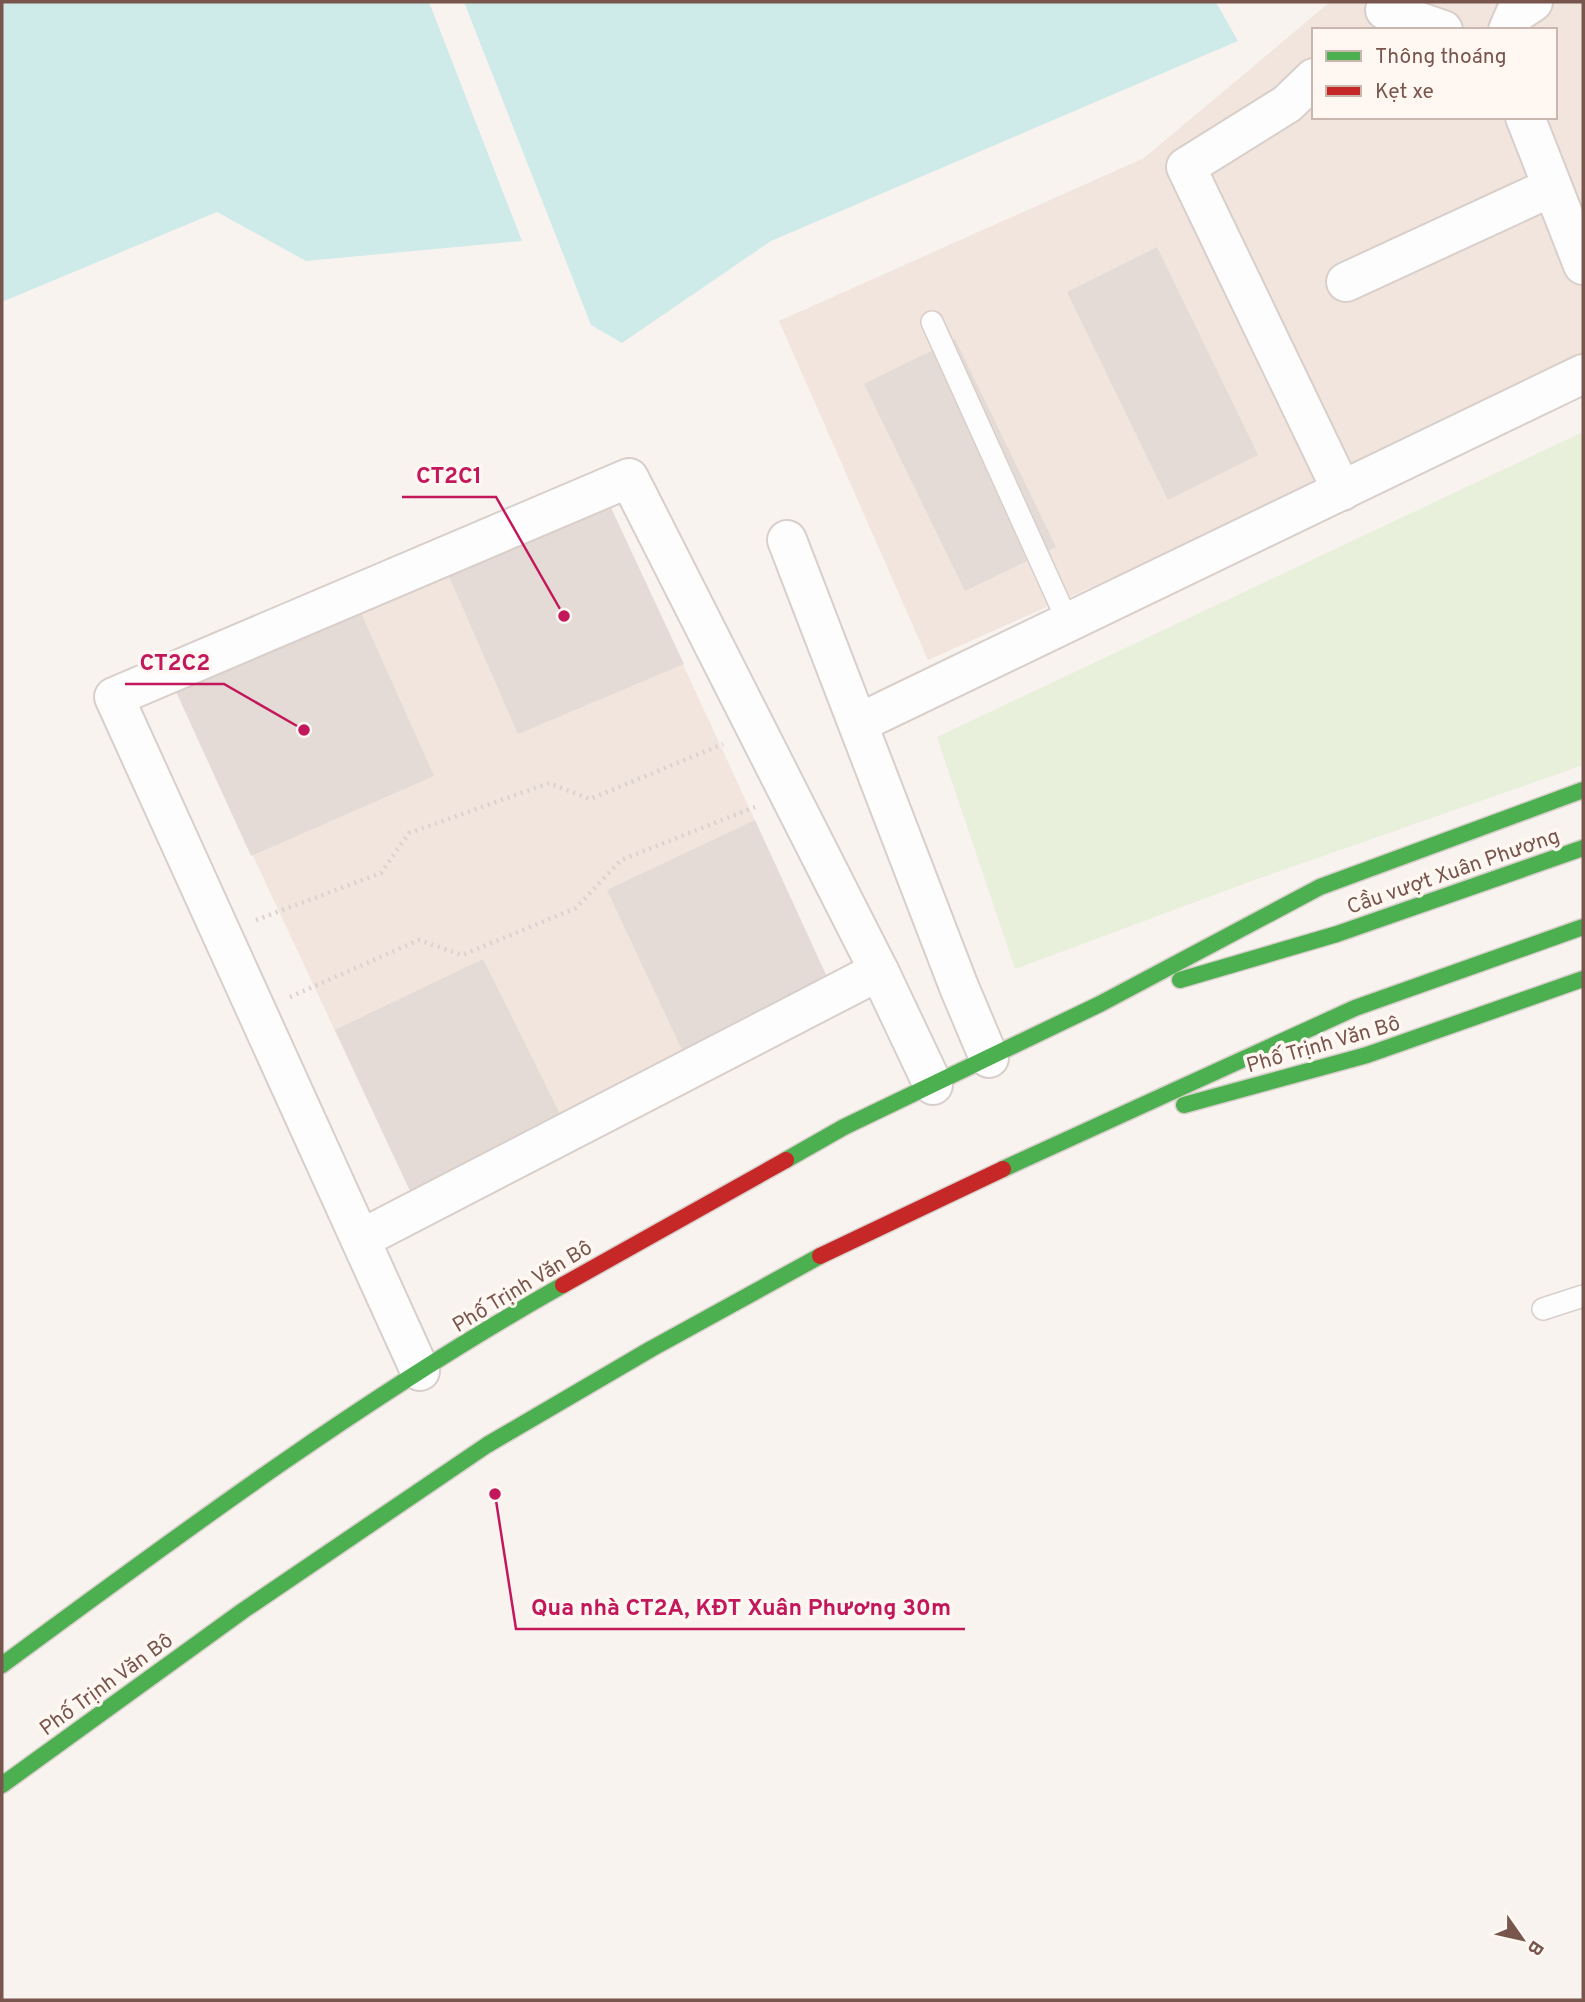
<svg xmlns="http://www.w3.org/2000/svg" width="1585" height="2002" viewBox="0 0 1585 2002" font-family="Overpass,sans-serif">
<rect width="100%" height="100%" fill="#f8f3ef"/>
<!-- residential -->
<g fill="#f1e5dd" fill-rule="evenodd">
<path d="M 1330,2 L 1583,2 L 1583,367 L 928,660 L 779,321 L 1144,158 ZM 1314,30 L 1555,30 L 1555,117 L 1314,117 Z"/>
<path d="M 605,495 L 827,977 L 410,1191 L 173,685 Z"/>
</g>
<!-- green -->
<path fill="#e8efda" d="M 1583,432 L 1583,765 L 1246,883 L 1015,969 L 937,737 Z"/>
<!-- water -->
<g fill="#cfebe9">
<path d="M 2,2 L 429,2 L 522,241 L 306,261 L 217,212 L 2,302 Z"/>
<path d="M 464,2 L 1216,2 L 1238,41 L 771,241 L 622,343 L 591,325 Z"/>
</g>
<!-- building -->
<g fill="#e5dbd6">
<path d="M 1157,247 L 1258,455 L 1168,500 L 1067,292 Z"/>
<path d="M 955,339 L 1056,547 L 965,591 L 864,384 Z"/>
<path d="M 605,495 L 684,664 L 518,734 L 445,567 Z"/>
<path d="M 357,604 L 434,776 L 251,856 L 173,685 Z"/>
<path d="M 755,820 L 827,977 L 683,1052 L 607,890 Z"/>
<path d="M 483,959 L 561,1116 L 410,1191 L 335,1030 Z"/>
</g>
<g fill="none" stroke-linecap="round" stroke-linejoin="round">
<!-- lane casing -->
<g stroke="#d8cfcb" stroke-width="24">
<g id="lane">
<path d="M 932,322 L 1068,622"/>
<path d="M 1543,1309 L 1583,1296"/>
</g>
</g>
<!-- street casing -->
<g stroke="#d8cfcb" stroke-width="42">
<g id="street">
<path d="M 1385,10 L 1443,30"/>
<path d="M 1508,30 L 1515,14 L 1533,2"/>
<path d="M 1314,78 L 1287,104 L 1186,167 L 1342,491"/>
<path d="M 1525,117 L 1583,265"/>
<path d="M 1346,282 L 1552,187"/>
<path d="M 787,540 L 959,987 L 989,1058"/>
<path d="M 859,723 L 1583,374"/>
<path d="M 361,1239 L 879,971"/>
<path d="M 420,1371 L 114,697 L 629,478 L 879,971 L 933,1085"/>
</g>
</g>
<!-- fast casing -->
<g stroke="#d8cfca" stroke-width="19">
<g id="fast">
<path d="M 1180,980 L 1337,934 L 1583,848"/>
<path d="M 1184,1105 L 1367,1055 L 1583,979"/>
<path d="M 786,1160 L 844,1127 L 1100,1004 L 1320,887 L 1583,790"/>
<path d="M 1003,1169 L 1355,1008 L 1583,927"/>
<path d="M 2,1665 C 184,1531 366,1396 563,1285"/>
<path d="M 2,1785 L 244,1610 L 487,1445 L 651,1349 L 820,1256"/>
</g>
</g>
<!-- jam casing -->
<g stroke="#d8cfca" stroke-width="19">
<g id="jam">
<path d="M 820,1256 L 1003,1169"/>
<path d="M 563,1285 L 786,1160"/>
</g>
</g>
<!-- path -->
<g stroke="#dad1d0" stroke-width="4.5" stroke-dasharray="2 5" stroke-linecap="butt">
<path d="M 256,920 L 381,873 L 409,833 L 549,783 L 590,799 L 723,744"/>
<path d="M 290,997 L 419,940 L 462,955 L 576,908 L 621,860 L 755,807"/>
</g>
<!-- lane -->
<use href="#lane" stroke="#fefdfd" stroke-width="21"/>
<!-- street -->
<use href="#street" stroke="#fefdfd" stroke-width="38"/>
<!-- fast -->
<use href="#fast" stroke="#4caf50" stroke-width="16"/>
<!-- jam -->
<use href="#jam" stroke="#c62828" stroke-width="16"/>
</g>
<g text-anchor="middle" stroke-width="7" stroke-linejoin="round" paint-order="stroke">
<!-- street labels -->
<g font-size="21" fill="#78564d" stroke="#fff7f1">
<text transform="translate(1453 871) rotate(-19)" y="7">Cầu vượt Xuân Phương</text>
<text transform="translate(1323 1044) rotate(-16)" y="7">Phố Trịnh Văn Bô</text>
<text transform="translate(522 1286) rotate(-31)" y="7">Phố Trịnh Văn Bô</text>
<text transform="translate(106 1684) rotate(-36)" y="7">Phố Trịnh Văn Bô</text>
</g>
</g>
<!-- callouts -->
<path fill="none" stroke="#c2185b" stroke-width="2.5" d="M564 616L496 497H402M304 730L224 684H125M495 1494L516 1629H965"/>
<g fill="#c2185b" stroke="#fff7f1" stroke-width="2.5">
<circle cx="564" cy="616" r="7"/>
<circle cx="304" cy="730" r="7"/>
<circle cx="495" cy="1494" r="7"/>
</g>
<g font-size="23" text-anchor="middle" font-weight="bold" fill="#c2185b" stroke="#fff7f1" stroke-width="7" stroke-linejoin="round" paint-order="stroke">
<text x="449" y="483">CT2C1</text>
<text x="175" y="670">CT2C2</text>
<text x="741" y="1615">Qua nhà CT2A, KĐT Xuân Phương 30m</text>
</g>
<!-- border -->
<rect width="1585" height="2002" fill="none" stroke="#78564d" stroke-width="7"/>
<!-- legend -->
<rect x="1312" y="28" width="245" height="91" fill="#fff7f1" stroke="#c9b7af" stroke-width="2"/>
<rect x="1326" y="51" width="35" height="10" fill="#4caf50" stroke="#c9b7af" stroke-width="2"/>
<text x="1375" y="63" font-size="21" fill="#78564d">Thông thoáng</text>
<rect x="1326" y="86" width="35" height="10" fill="#c62828" stroke="#c9b7af" stroke-width="2"/>
<text x="1375" y="98" font-size="21" fill="#78564d">Kẹt xe</text>
<!-- north arrow -->
<g transform="translate(1522 1939) rotate(124)" stroke="#fff7f1" stroke-width="5" paint-order="stroke">
<path d="M0-5L12 26L0 18L-12 26Z" fill="#78564d"/>
<text y="-10" font-size="19" font-weight="bold" text-anchor="middle" fill="#78564d">B</text>
</g>
</svg>
